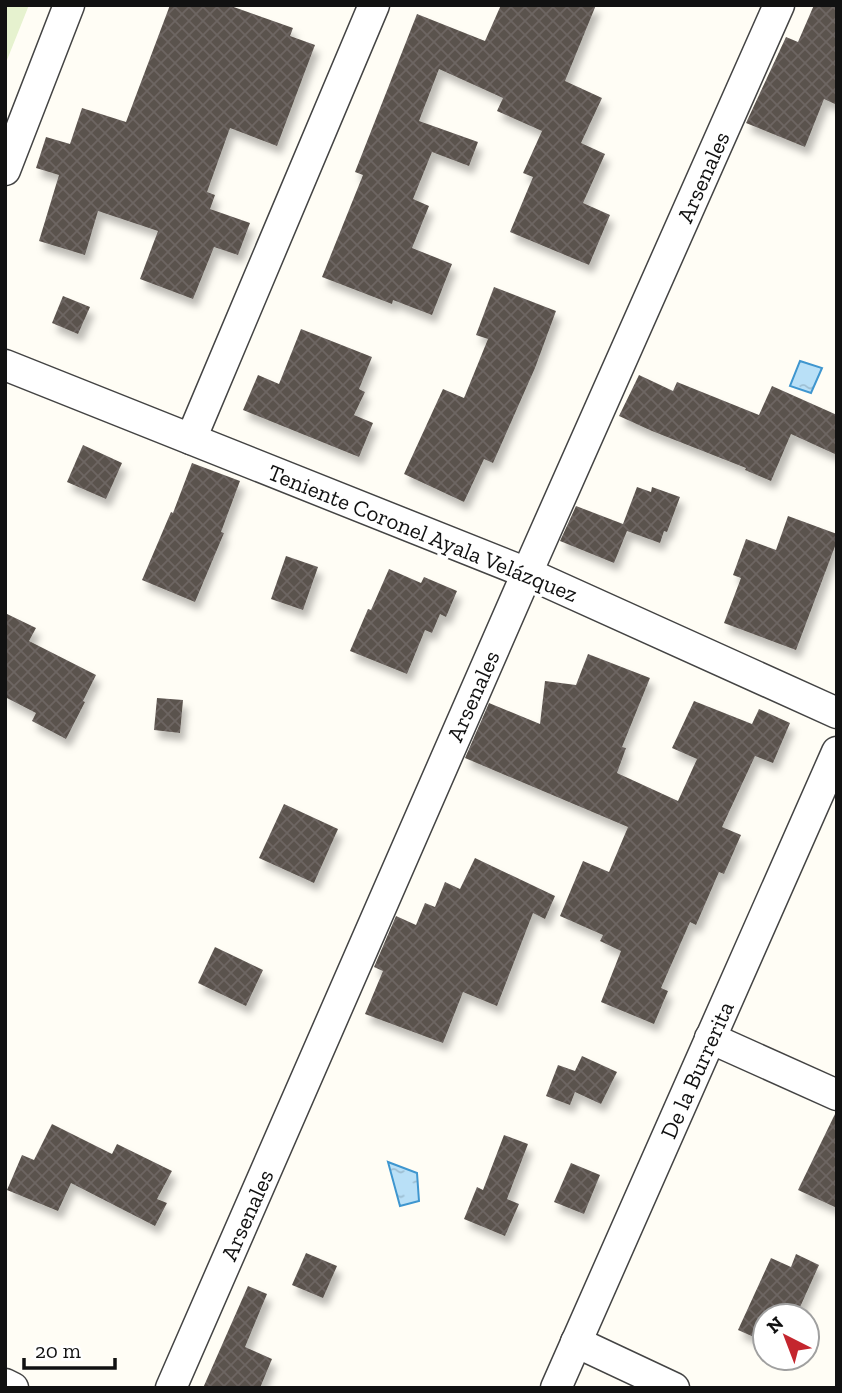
<svg xmlns="http://www.w3.org/2000/svg" width="842" height="1393" viewBox="0 0 842 1393" font-family="'Zilla Slab',serif">
<defs>
<pattern id="water-ripples" width="26" height="14" patternUnits="userSpaceOnUse" patternTransform="scale(1.75)"><rect width="26" height="14" fill="#b9e0f7"/><path d="M2 4q2-2 4 0t4 0M15 11q2-2 4 0t4 0" fill="none" stroke="#9ebfd3"/></pattern>
<pattern id="building-cross-hatch" width="8" height="8" patternUnits="userSpaceOnUse" patternTransform="scale(1.75)"><rect width="8" height="8" fill="#5a524d"/><path d="M0 0l8 8M0 8l8-8" fill="none" stroke="#6d6662"/></pattern>
<filter id="shadow"><feDropShadow dx="4.5" dy="8" stdDeviation="3.5" flood-color="#0004"/></filter>
</defs>
<rect width="100%" height="100%" fill="#fffdf5"/>
<!-- pitch -->
<path fill="#e6f2cf" d="M 5,5 L 29,5 L 5,65 Z"/>
<!-- water -->
<g fill="url(#water-ripples)" stroke="#3f96cf" stroke-width="2">
<path d="M 800,361 L 822,368 L 811,393 L 790,386 Z"/>
<path d="M 388,1162 L 417,1173 L 419,1201 L 400,1206 Z"/>
</g>
<!-- building -->
<g fill="url(#building-cross-hatch)" filter="url(#shadow)">
<path d="M 170,5 L 228,5 L 293,28 L 290,36 L 315,45 L 277,146 L 230,128 L 207,192 L 215,195 L 210,209 L 250,223 L 238,255 L 214,247 L 193,299 L 140,279 L 158,231 L 98,211 L 85,255 L 39,241 L 59,175 L 36,168 L 46,137 L 70,144 L 82,108 L 126,122 Z"/>
<path d="M 501,5 L 596,5 L 565,81 L 602,98 L 581,143 L 605,154 L 583,203 L 610,215 L 589,265 L 510,232 L 533,177 L 523,173 L 542,131 L 497,111 L 503,98 L 439,69 L 419,121 L 478,142 L 469,166 L 432,152 L 413,199 L 429,206 L 412,248 L 452,264 L 432,315 L 393,300 L 392,304 L 322,277 L 363,175 L 355,172 L 417,14 L 485,41 Z"/>
<path d="M 814,5 L 837,5 L 837,105 L 824,99 L 805,147 L 746,123 L 786,37 L 798,42 Z"/>
<path d="M 494,287 L 556,311 L 535,368 L 493,463 L 484,459 L 464,502 L 404,474 L 443,389 L 464,398 L 488,339 L 476,335 Z"/>
<path d="M 63,296 L 90,307 L 78,334 L 52,323 Z"/>
<path d="M 301,329 L 372,357 L 359,389 L 365,392 L 354,415 L 373,423 L 359,457 L 243,410 L 258,375 L 279,384 Z"/>
<path d="M 639,375 L 673,391 L 677,382 L 759,415 L 772,386 L 837,415 L 837,455 L 791,434 L 771,481 L 745,470 L 746,468 L 652,431 L 619,416 Z"/>
<path d="M 83,445 L 122,463 L 106,499 L 67,482 Z"/>
<path d="M 192,463 L 240,481 L 221,532 L 224,533 L 195,602 L 142,580 L 171,512 L 173,513 Z"/>
<path d="M 637,487 L 651,492 L 652,487 L 680,497 L 667,532 L 664,531 L 660,543 L 627,531 L 614,563 L 560,541 L 576,506 L 623,524 Z"/>
<path d="M 788,516 L 837,534 L 837,541 L 796,650 L 724,623 L 741,578 L 733,575 L 746,539 L 776,550 Z"/>
<path d="M 286,556 L 318,567 L 303,610 L 271,599 Z"/>
<path d="M 389,569 L 421,583 L 424,577 L 457,591 L 446,617 L 440,614 L 432,633 L 425,630 L 407,674 L 350,651 L 368,609 L 371,610 Z"/>
<path d="M 5,613 L 36,628 L 29,641 L 96,675 L 83,701 L 85,702 L 66,739 L 32,721 L 36,713 L 5,697 Z"/>
<path d="M 588,654 L 650,678 L 622,747 L 626,748 L 617,773 L 678,801 L 697,759 L 672,748 L 694,701 L 752,724 L 759,709 L 790,723 L 773,763 L 755,756 L 722,827 L 741,835 L 724,874 L 719,872 L 696,925 L 690,922 L 661,988 L 668,991 L 654,1024 L 601,1002 L 621,951 L 600,941 L 603,935 L 560,916 L 583,861 L 609,872 L 628,827 L 465,758 L 489,703 L 540,724 L 545,681 L 576,685 Z"/>
<path d="M 157,698 L 183,700 L 180,733 L 154,730 Z"/>
<path d="M 284,804 L 338,829 L 314,883 L 259,858 Z"/>
<path d="M 475,858 L 555,896 L 545,919 L 533,913 L 497,1006 L 463,992 L 443,1043 L 365,1014 L 383,971 L 374,967 L 396,916 L 416,925 L 425,903 L 435,907 L 445,882 L 460,889 Z"/>
<path d="M 215,947 L 263,970 L 246,1006 L 198,983 Z"/>
<path d="M 582,1056 L 617,1072 L 601,1104 L 575,1092 L 570,1105 L 546,1096 L 558,1065 L 575,1071 Z"/>
<path d="M 836,1112 L 837,1112 L 837,1208 L 798,1190 Z"/>
<path d="M 52,1124 L 112,1154 L 117,1144 L 172,1171 L 157,1199 L 167,1203 L 155,1226 L 71,1183 L 58,1211 L 7,1190 L 22,1155 L 34,1160 Z"/>
<path d="M 504,1135 L 528,1144 L 507,1199 L 519,1204 L 505,1236 L 464,1219 L 477,1187 L 483,1190 Z"/>
<path d="M 571,1163 L 600,1175 L 584,1214 L 554,1202 Z"/>
<path d="M 306,1253 L 337,1266 L 323,1298 L 292,1285 Z"/>
<path d="M 796,1254 L 819,1265 L 796,1316 L 765,1316 L 765,1342 L 738,1330 L 771,1258 L 791,1267 Z"/>
<path d="M 248,1286 L 267,1294 L 245,1347 L 272,1359 L 260,1388 L 203,1388 Z"/>
</g>
<g fill="none" stroke-linecap="round" stroke-linejoin="round">
<!-- minor casing -->
<g stroke="#444" stroke-width="33">
<g id="minor">
<path d="M 5,170 L 69,5"/>
<path d="M 5,365 L 527,573 L 837,713"/>
<path d="M 191,439 L 374,5"/>
<path d="M 710,1038 L 837,1095"/>
<path d="M 576,1342 L 674,1388"/>
<path d="M 5,1384 L 13,1388"/>
<path d="M 171,1388 L 527,573 L 779,5"/>
<path d="M 556,1388 L 837,752"/>
</g>
</g>
<!-- minor -->
<use href="#minor" stroke="#fff" stroke-width="30"/>
</g>
<g text-anchor="middle" stroke-width="7" stroke-linejoin="round" paint-order="stroke">
<!-- street labels -->
<g font-size="23" fill="#111" stroke="#fff">
<text transform="translate(703 177) rotate(-66)" y="8">Arsenales</text>
<text transform="translate(423 533) rotate(22)" y="8">Teniente Coronel Ayala Velázquez</text>
<text transform="translate(473 696) rotate(-66)" y="8">Arsenales</text>
<text transform="translate(697 1070) rotate(-66)" y="8">De la Burrerita</text>
<text transform="translate(247 1215) rotate(-66)" y="8">Arsenales</text>
</g>
</g>
<!-- border -->
<rect width="842" height="1393" fill="none" stroke="#111111" stroke-width="14"/>
<!-- north arrow -->
<g transform="translate(786 1337) rotate(318)"><circle r="33" fill="#ffffff" stroke="#a0a0a0" stroke-width="2"/>
<path d="M0-5L12 26L0 18L-12 26Z" fill="#c4262e"/>
<text y="-10" font-size="19" font-weight="bold" text-anchor="middle" fill="#111111">N</text>
</g>
<!-- scale -->
<path d="M24 1358v10h91v-10" fill="none" stroke="#111111" stroke-width="3.5"/>
<text x="35" y="1358" font-size="21" fill="#111111" stroke="#ffffff" stroke-width="5" paint-order="stroke">20 m</text>
</svg>
